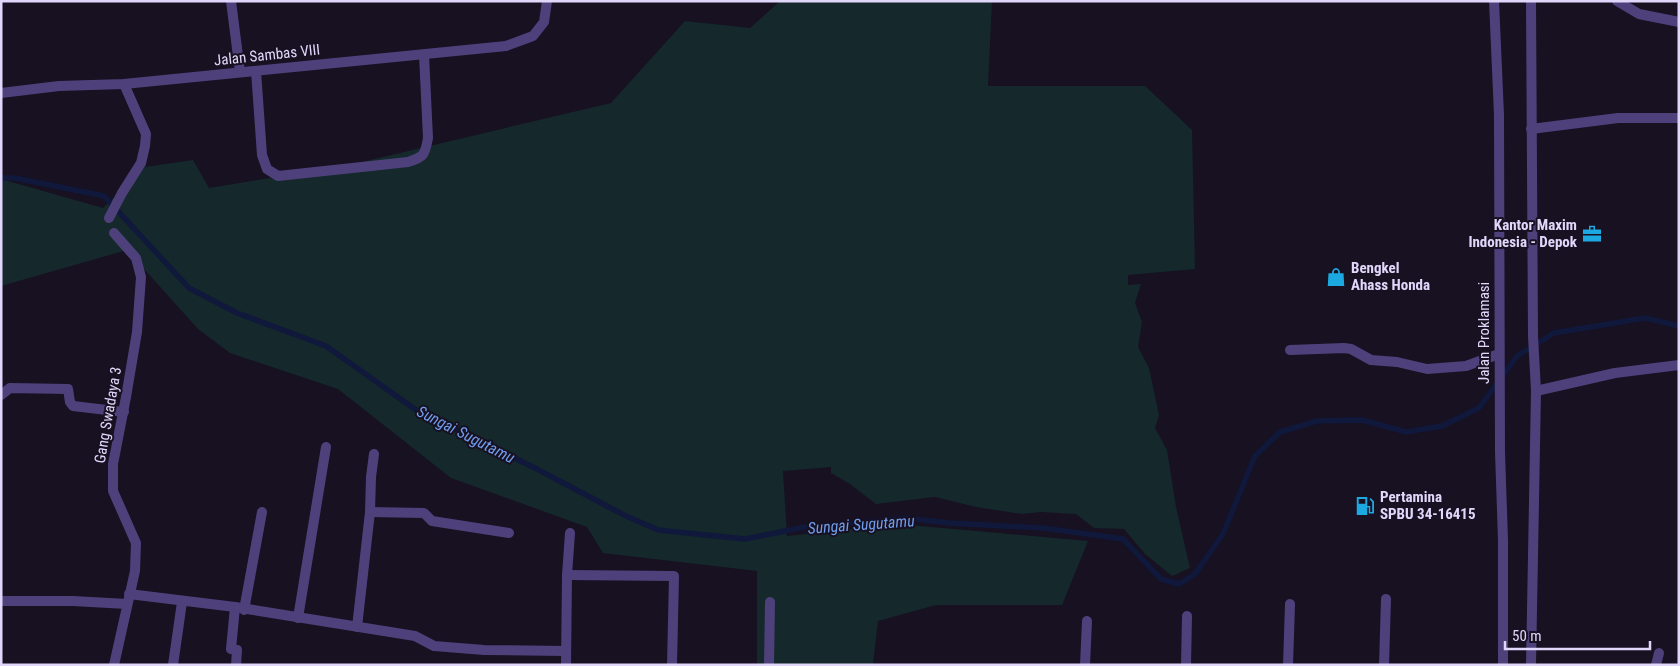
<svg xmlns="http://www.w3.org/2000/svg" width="1680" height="666" viewBox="0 0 1680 666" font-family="'Roboto Condensed',sans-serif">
<rect width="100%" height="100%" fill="#171122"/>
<!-- green -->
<path fill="#15282b" d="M 780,1 L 992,1 L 988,86 L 1145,86 L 1192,130 L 1195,269 L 1128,275 L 1128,285 L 1141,284 L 1135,303 L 1142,322 L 1138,347 L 1149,368 L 1155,396 L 1159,415 L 1155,428 L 1167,450 L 1176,507 L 1190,568 L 1172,576 L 1145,554 L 1124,529 L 1094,528 L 1076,514 L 1041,512 L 1022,514 L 976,507 L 935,497 L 876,504 L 850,484 L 831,473 L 831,467 L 783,471 L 787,536 L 897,524 L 1088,541 L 1062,605 L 936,605 L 878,621 L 873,664 L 757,665 L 757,571 L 603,553 L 587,527 L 451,478 L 338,389 L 230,353 L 198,329 L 127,250 L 1,286 L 1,179 L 103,208 L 145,167 L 193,160 L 209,188 L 349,165 L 611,103 L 685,21 L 750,28 Z"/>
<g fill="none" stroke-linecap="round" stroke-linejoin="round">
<!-- stream -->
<path stroke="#10183c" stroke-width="5.5" d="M 1,178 L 15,178 L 104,196 L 189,288 L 237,313 L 326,346 L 416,410 L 535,468 L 624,515 L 658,530 L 745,539 L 805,527 L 906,518 L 949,523 L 1043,528 L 1123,539 L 1161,579 L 1179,584 L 1195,574 L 1223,534 L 1255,456 L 1280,432 L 1317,421 L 1362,420 L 1406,432 L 1442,426 L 1479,408 L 1517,356 L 1554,333 L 1645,318 L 1679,326"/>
<!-- minor -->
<g stroke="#4e417b" stroke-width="10">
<path d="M 231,1 L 240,72"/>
<path d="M 1617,1 L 1639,14 L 1679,22"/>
<path d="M 256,71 L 262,155 L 267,169 L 278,176 L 408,162 C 424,157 425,155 428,138 L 424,55"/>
<path d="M 1,93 L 59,86 L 124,84 L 506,46 L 533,36 L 544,22 L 547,1"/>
<path d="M 1531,129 L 1618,118 L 1679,118"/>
<path d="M 109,218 L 122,193 L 141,163 L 145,146 L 146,134 L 124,84"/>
<path d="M 114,233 L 136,258 L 141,277 L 137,332 L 126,397 L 113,464 L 113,491 L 136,543 L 135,571 L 114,665"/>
<path d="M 1290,350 L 1344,348 L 1351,349 L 1371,360 L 1397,362 L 1427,369 L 1466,366 L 1499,354"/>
<path d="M 1536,391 L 1615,373 L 1679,365"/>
<path d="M 1,395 L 10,388 L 68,389 L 70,402 L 73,406 L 124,412"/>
<path d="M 370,512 L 424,513 L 432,521 L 509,533"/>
<path d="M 567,575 L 674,576 L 672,665"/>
<path d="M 129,594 L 235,607 L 415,636 L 434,646 L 484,650 L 566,651"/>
<path d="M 1,601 L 73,601 L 127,604"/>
<path d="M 235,607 L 231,649 L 237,650 L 236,665"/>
<path d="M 244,610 L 262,512"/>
<path d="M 298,618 L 326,447"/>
<path d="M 357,627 L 370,512 L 371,477 L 374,454"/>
<path d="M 173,665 L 182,602"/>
<path d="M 566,665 L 567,575 L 570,533"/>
<path d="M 769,665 L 770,602"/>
<path d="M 1085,665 L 1087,621"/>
<path d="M 1186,665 L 1187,616"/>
<path d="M 1288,665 L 1290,604"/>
<path d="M 1384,665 L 1386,599"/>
<path d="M 1656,665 L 1659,653"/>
</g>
<!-- tertiary -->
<g stroke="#4e417b" stroke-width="10">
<path d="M 1494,1 L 1499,115 L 1500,452 L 1503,540 L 1503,665"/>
<path d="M 1531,1 L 1533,336 L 1536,391 L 1531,665"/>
</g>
</g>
<!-- icons -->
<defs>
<g id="office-bare" transform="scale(1.5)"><path d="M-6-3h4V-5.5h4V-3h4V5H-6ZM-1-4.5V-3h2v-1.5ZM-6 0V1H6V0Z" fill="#1ca9e1" stroke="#171122" stroke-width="2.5" paint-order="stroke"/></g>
<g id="shop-bare" transform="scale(1.5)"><path d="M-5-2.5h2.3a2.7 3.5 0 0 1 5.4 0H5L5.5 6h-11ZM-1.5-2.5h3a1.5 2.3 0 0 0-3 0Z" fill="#1ca9e1" stroke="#171122" stroke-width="2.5" paint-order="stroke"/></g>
<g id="fuel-bare" transform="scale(1.5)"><path d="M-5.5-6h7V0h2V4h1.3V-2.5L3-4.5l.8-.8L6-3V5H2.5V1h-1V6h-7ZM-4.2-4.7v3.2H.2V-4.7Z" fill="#1ca9e1" stroke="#171122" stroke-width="2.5" paint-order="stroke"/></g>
</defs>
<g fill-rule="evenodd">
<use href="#office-bare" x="1592" y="234"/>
<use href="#shop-bare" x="1336" y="277"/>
<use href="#fuel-bare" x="1365" y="506"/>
</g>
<g text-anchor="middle" stroke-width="4" stroke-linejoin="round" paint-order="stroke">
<!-- street labels -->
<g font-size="15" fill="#e1d7fa" stroke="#171122">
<text transform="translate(267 55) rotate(-6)" y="5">Jalan Sambas VIII</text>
<text transform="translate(1484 333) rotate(-90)" y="5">Jalan Proklamasi</text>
<text transform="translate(108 415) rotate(-80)" y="5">Gang Swadaya 3</text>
</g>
<!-- poi labels -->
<g font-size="15" font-weight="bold" fill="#e1d7fa" stroke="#171122" text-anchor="start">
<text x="1577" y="230" text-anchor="end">Kantor Maxim<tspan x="1577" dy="17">Indonesia - Depok</tspan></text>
<text x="1351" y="273">Bengkel<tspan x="1351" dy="17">Ahass Honda</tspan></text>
<text x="1380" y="502">Pertamina<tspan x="1380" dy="17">SPBU 34-16415</tspan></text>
</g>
<!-- water labels -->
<g font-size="16" font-style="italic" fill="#719ded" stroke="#171122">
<text transform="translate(466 434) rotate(27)" y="6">Sungai Sugutamu</text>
<text transform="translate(861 524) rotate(-4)" y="6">Sungai Sugutamu</text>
</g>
</g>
<!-- border -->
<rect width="1680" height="666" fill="none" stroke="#e1d7fa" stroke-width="5"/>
<!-- scale -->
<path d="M1505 641v8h145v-8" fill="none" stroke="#e1d7fa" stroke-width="2.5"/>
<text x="1512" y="641" font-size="15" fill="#e1d7fa" stroke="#171122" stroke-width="4" paint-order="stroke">50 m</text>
</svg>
